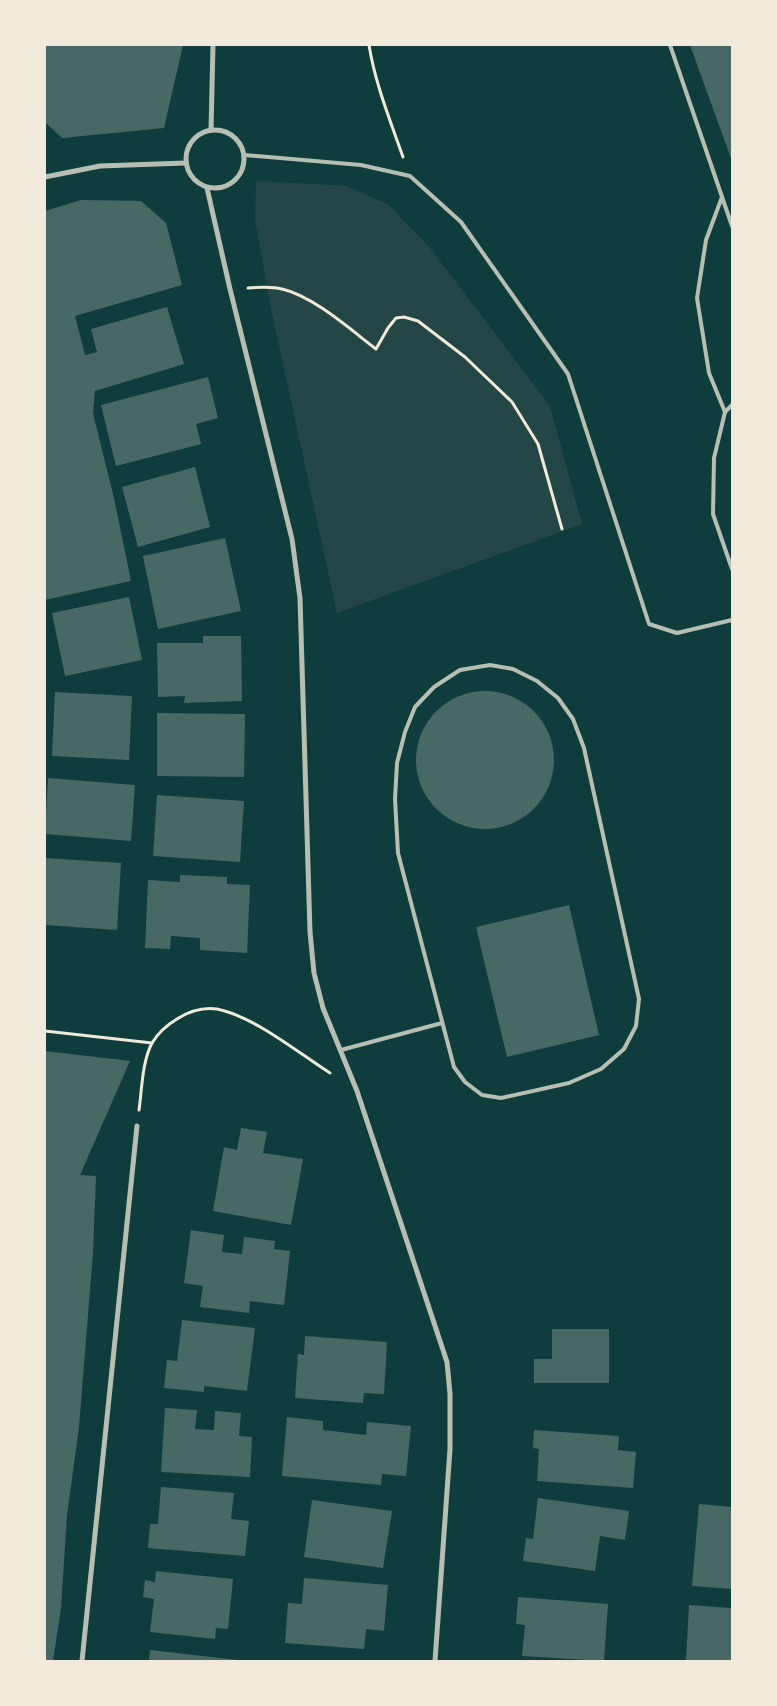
<svg xmlns="http://www.w3.org/2000/svg" width="777" height="1706" font-family="'Asap Condensed',sans-serif">
<style>
.green{fill:#244646}
.building{fill:#486865}
.lines{fill:none;stroke-linecap:round;stroke-linejoin:round}
.path{stroke:#f1e9da;stroke-width:3}
.service{stroke:#b8beb3;stroke-width:4}
.minor{stroke:#b8beb3;stroke-width:5}
</style>
<rect width="100%" height="100%" fill="#0f3d3e"/>
<path class="green" d="M256,181L347,186L389,205L430,248L550,406L582,524L337,613L270,304L255,219Z"/>
<g class="building">
<path d="M45,45H183L164,128L62,138L45,122Z"/>
<path d="M690,45H732V161Z"/>
<path d="M81,200L141,201L166,223L182,285L75,316L85,355L97,352L91,329L167,307L184,364L95,391L93,413L114,498L131,581L45,600V211Z"/>
<path d="M208,377L218,418L196,424L201,444L116,466L101,405Z"/>
<path d="M195,467L210,527L138,547L122,487Z"/>
<path d="M225,538L241,611L158,629L143,556Z"/>
<path d="M129,597L142,660L65,676L52,613Z"/>
<path d="M203,636H241L242,701L184,703L185,696L158,697L157,643H203Z"/>
<circle cx="485" cy="760" r="69"/>
<path d="M55,692L132,696L129,760L52,756Z"/>
<path d="M157,713L245,714L244,777L157,776Z"/>
<path d="M48,778L135,785L131,841L45,834Z"/>
<path d="M157,795L244,801L240,862L153,856Z"/>
<path d="M45,858L121,863L117,930L45,925Z"/>
<path d="M180,875L227,877V884L250,885L247,953L200,950V938L171,936L170,949L145,948L148,880L180,882Z"/>
<path d="M569,905L599,1035L507,1057L476,927Z"/>
<path d="M45,1051L130,1061L80,1175L96,1176L93,1253L79,1427L67,1515L61,1608L53,1661H45Z"/>
<path d="M241,1128L267,1132L263,1153L303,1159L291,1225L213,1211L224,1147L237,1150Z"/>
<path d="M191,1230L224,1235L222,1252L242,1254L244,1237L275,1241L274,1249L290,1251L284,1305L250,1301L249,1313L200,1307L203,1286L184,1283Z"/>
<path d="M182,1320L255,1328L247,1391L204,1386V1392L164,1388L167,1360L177,1361Z"/>
<path d="M552,1329H609V1383H534V1359H552Z"/>
<path d="M305,1336L387,1342L384,1394L364,1393L363,1403L295,1398L298,1354L304,1355Z"/>
<path d="M165,1408L197,1410L195,1429L214,1430L215,1411L241,1413L239,1436L252,1437L250,1477L161,1472Z"/>
<path d="M287,1417L323,1421V1430L366,1435L367,1422L411,1426L406,1476L382,1474L381,1485L282,1476Z"/>
<path d="M534,1430L619,1436L618,1450L636,1452L633,1488L537,1481L539,1449L533,1448Z"/>
<path d="M161,1487L234,1493L231,1519L249,1521L245,1556L148,1548L150,1524H158Z"/>
<path d="M538,1498L629,1511L625,1540L600,1536L595,1571L523,1561L526,1538L533,1539Z"/>
<path d="M312,1500L392,1511L383,1568L304,1557Z"/>
<path d="M699,1504L732,1507V1589L692,1586Z"/>
<path d="M156,1571L233,1579L228,1629L216,1628L215,1639L150,1632L154,1599L143,1597L145,1580L155,1582Z"/>
<path d="M304,1578L388,1585L384,1631L366,1629L364,1649L285,1643L288,1603L302,1604Z"/>
<path d="M518,1597L608,1604L604,1661L522,1656L525,1625L516,1624Z"/>
<path d="M689,1605L732,1608V1661H686Z"/>
<path d="M150,1650L238,1660V1661H149Z"/>
</g>
<g class="lines">
<g class="path">
<path d="M369,45C375,83 390,120 403,157"/>
<path d="M248,288C259,287 271,286 282,289C313,296 351,330 376,349L388,328L396,318L404,317L418,321L465,357L512,402L538,444L562,529"/>
<path d="M45,1031L152,1043"/>
<path d="M139,1110C142,1089 142,1062 152,1043C158,1033 167,1025 177,1019C188,1012 203,1007 217,1009C255,1017 297,1052 330,1073"/>
</g>
<g class="service">
<path d="M670,45L732,226"/>
<path d="M244,155L361,165L410,176L461,222L568,374L649,624L677,633L732,620"/>
<path d="M722,197L706,240L697,298L709,373L725,412"/>
<path d="M732,405L725,412L714,458L713,514L732,569"/>
<path d="M490,665L513,669L537,681L558,698L573,719L584,748L639,999L636,1026L624,1049L601,1069L569,1083L501,1098L482,1095L465,1082L454,1067L398,853L395,799L397,763L405,732L415,707L434,687L460,670Z"/>
<path d="M341,1050L442,1023"/>
</g>
<g class="minor">
<path d="M211,130L213,45"/>
<circle cx="215" cy="159" r="29"/>
<path d="M45,177L100,166L186,163"/>
<path d="M207,188L230,289L292,539L300,598L310,932L314,973L323,1008L357,1091L447,1362L450,1394V1449L435,1661"/>
<path d="M82,1661L137,1126"/>
</g>
</g>
<rect width="777" height="1706" fill="none" stroke="#f1e9da" stroke-width="92"/>
</svg>
